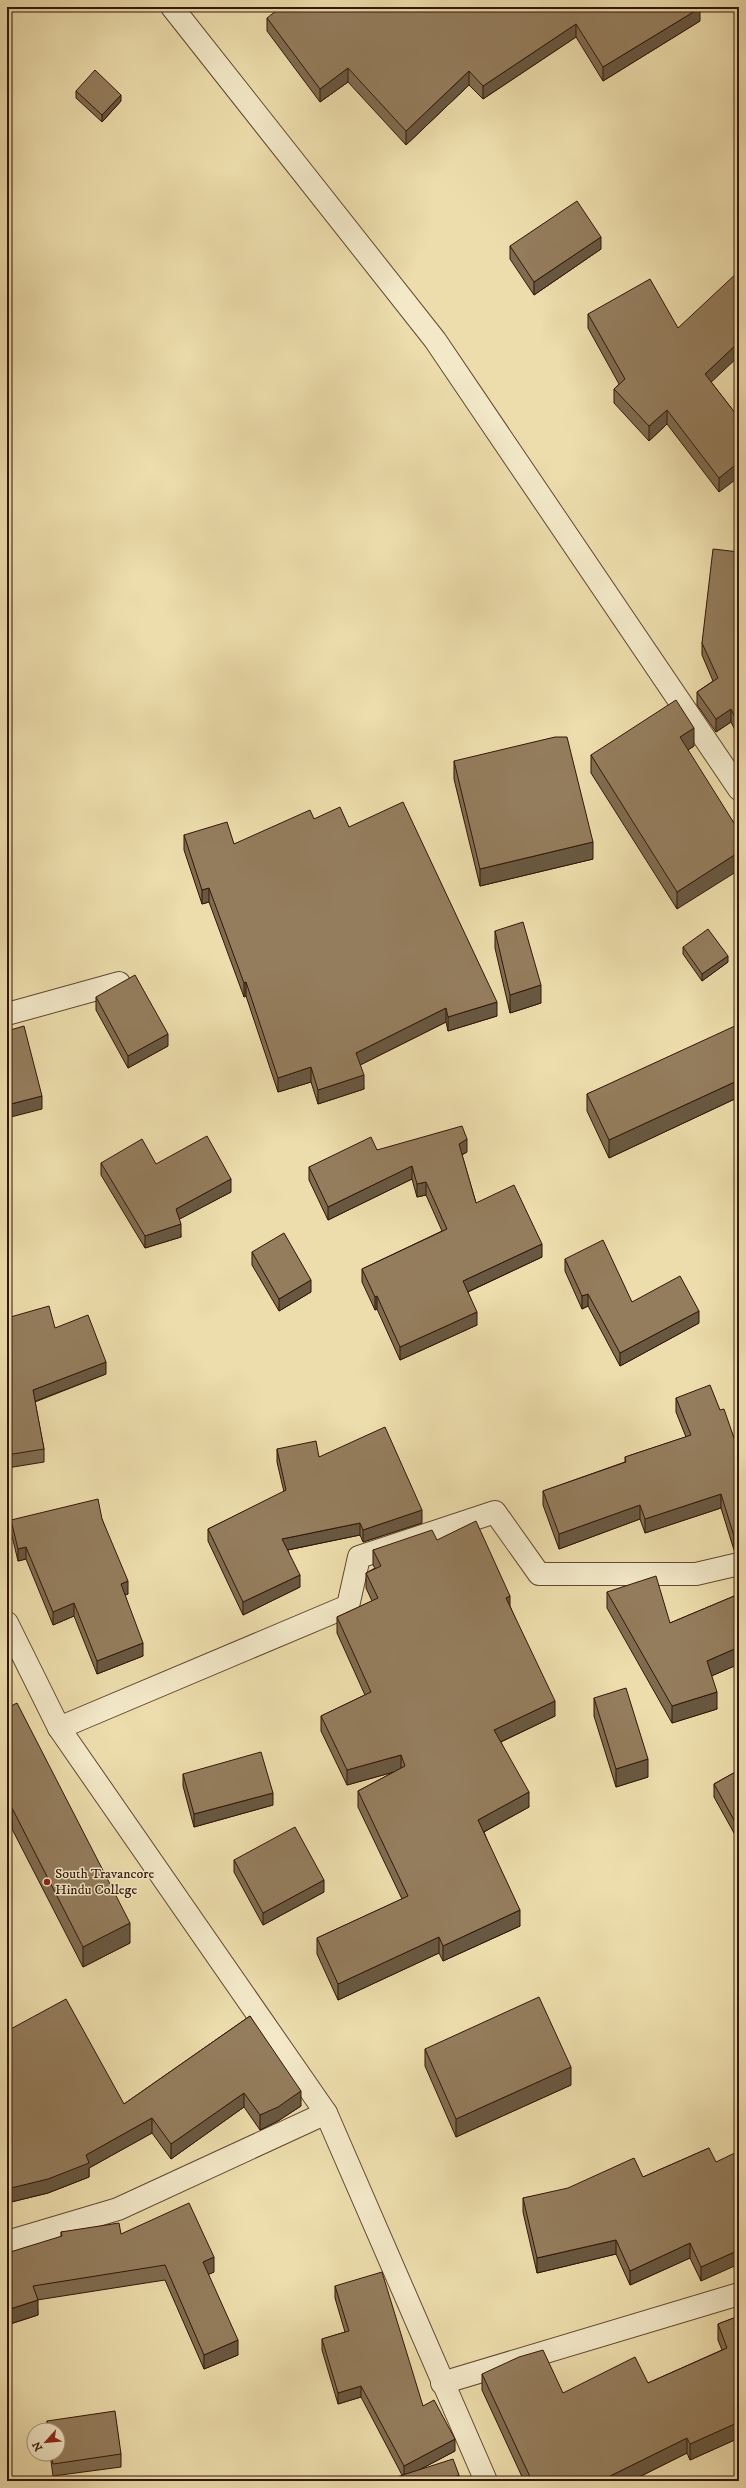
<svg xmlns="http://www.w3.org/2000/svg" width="746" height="2488" font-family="'IM FELL DW Pica',serif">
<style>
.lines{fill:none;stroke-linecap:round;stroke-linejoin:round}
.minor-casing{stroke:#624831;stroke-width:24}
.minor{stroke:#f3e9c9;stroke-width:22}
.wall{fill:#7f6c50;stroke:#331608}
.shaded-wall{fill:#685841;stroke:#331608}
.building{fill:#947d5d;stroke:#331608}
.poi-dot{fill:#8f2418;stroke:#f3e9c9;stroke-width:1.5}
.labels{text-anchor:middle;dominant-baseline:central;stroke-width:3;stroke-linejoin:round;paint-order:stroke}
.poi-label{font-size:14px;fill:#331608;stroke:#f3e9c9;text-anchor:start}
</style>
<rect width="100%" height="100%" fill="#edddac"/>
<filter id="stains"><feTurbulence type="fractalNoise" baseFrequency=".005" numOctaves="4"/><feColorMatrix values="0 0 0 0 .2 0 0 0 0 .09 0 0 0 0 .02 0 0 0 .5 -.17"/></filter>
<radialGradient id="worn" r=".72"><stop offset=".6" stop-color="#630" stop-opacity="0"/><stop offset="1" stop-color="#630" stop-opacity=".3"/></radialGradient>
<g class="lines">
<defs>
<g id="minor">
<path d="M172,7L435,340L739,789"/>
<path d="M7,1014L119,983"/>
<path d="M7,1623L59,1728L326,2113L486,2481"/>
<path d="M59,1728L348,1606L359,1557L495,1512L539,1574H696L739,1564"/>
<path d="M7,2242L118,2209L326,2113"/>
<path d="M442,2383L739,2294"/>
</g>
</defs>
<use href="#minor" class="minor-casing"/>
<use href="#minor" class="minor"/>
</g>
<g class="wall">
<path d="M267,18L700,21L603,81L576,37L483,99L469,85L406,145L348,82L320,102L267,31Z"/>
<path d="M76,91L121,101L102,122L76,98Z"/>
<path d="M510,246L601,249L534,295L510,259Z"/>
<path d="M588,314L678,328L711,382L739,418L719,492L667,424L649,441L614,403V389L619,384L588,328Z"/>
<path d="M739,552V733L737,734L731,722L716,732L697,705V692L713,681L702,655V643Z"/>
<path d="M694,746L688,750L677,909L591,773V755Z"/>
<path d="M454,761L593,859L480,886L454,779Z"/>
<path d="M314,819L349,827L497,1016L448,1031L446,1022L360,1065L364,1089L318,1104L311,1082L278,1092L246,996L244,997L209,902L202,904L184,850V835L234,844Z"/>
<path d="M495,931L541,1003L510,1013L495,948Z"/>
<path d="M683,947L728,962L702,981L683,954Z"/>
<path d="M96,997L168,1046L128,1068L96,1010Z"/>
<path d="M739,1030V1097L609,1158L587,1111V1094Z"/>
<path d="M377,1150L467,1152L462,1155L476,1203L542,1257L468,1292L477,1325L400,1360L377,1309L375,1310L362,1282V1269L442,1231L426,1195L417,1197L412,1179L328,1220L309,1180V1167Z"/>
<path d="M101,1163L156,1164L231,1192L179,1219L181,1237L145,1248L101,1175Z"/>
<path d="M252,1252L311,1292L279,1311L252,1265Z"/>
<path d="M565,1259L632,1302L699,1323L620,1366L588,1306L582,1309L565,1271Z"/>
<path d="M7,1318L55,1328L106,1374L35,1402L44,1449V1462L7,1468Z"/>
<path d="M676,1398L720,1410L734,1438L739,1437V1549L734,1550L721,1508L645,1533L640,1519L559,1549L543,1505V1491L625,1462V1457L686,1437L676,1412Z"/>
<path d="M277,1449L319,1457L422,1523L363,1542L360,1535L288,1550L300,1587L243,1615L208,1541V1529L284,1492L277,1462Z"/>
<path d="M102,1519L128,1594L125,1595L143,1656L97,1674L74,1616L53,1625L26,1559L18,1561L11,1532V1520Z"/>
<path d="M437,1540L510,1606L555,1716L501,1742L529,1807L484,1832L520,1926L443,1961L439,1953L338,2000L317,1954V1938L402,1899L358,1807V1791L394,1772L347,1785L321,1731V1716L365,1695L337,1633V1617L372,1601L366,1588V1573L375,1568L373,1565V1550Z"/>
<path d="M607,1592L670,1623L739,1594V1664L711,1676L717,1709L672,1723L607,1608Z"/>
<path d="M594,1698L648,1777L616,1787L594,1716Z"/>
<path d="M7,1708L130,1943L83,1967L12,1829Z"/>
<path d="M739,1770V1842L714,1797V1784Z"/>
<path d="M183,1774L273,1805L194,1827L183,1786Z"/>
<path d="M234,1860L324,1892L263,1925L234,1872Z"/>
<path d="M250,2016L301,2106L278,2121L260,2130L244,2107L171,2159L152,2133L89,2168V2177L48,2193L7,2203V2031L124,2104Z"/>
<path d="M425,2049L571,2085L456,2137L425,2066Z"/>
<path d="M709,2148L701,2281L690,2258L630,2285L616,2254L537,2273L523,2212V2198L643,2177Z"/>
<path d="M61,2232L121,2234L214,2272L208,2274L238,2355L204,2369L165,2280L37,2300L38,2315L7,2325L61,2236Z"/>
<path d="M335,2286L423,2406L455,2451L419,2470L459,2481L402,2475L361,2397L338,2404L322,2350V2339L345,2332L335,2298Z"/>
<path d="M739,2316V2438L690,2460L687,2453L631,2481H524L482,2390V2374L563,2393L648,2383L722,2350L718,2340V2324Z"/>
<path d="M47,2421L121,2454V2467L53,2476L50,2454H58V2430H47Z"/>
</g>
<g class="shaded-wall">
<path d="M700,8V21L603,81V67Z"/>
<path d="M576,24V37L483,99V86Z"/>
<path d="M348,68V82L320,102V89Z"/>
<path d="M469,71V85L406,145V131Z"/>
<path d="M121,95V101L102,122V115Z"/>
<path d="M601,237V249L534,295V282Z"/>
<path d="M739,342V356L705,388V374Z"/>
<path d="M667,410V424L649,441V426Z"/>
<path d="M739,462V477L719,492V478Z"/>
<path d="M731,709V722L716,732V719Z"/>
<path d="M739,721V733L737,734V722Z"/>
<path d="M694,728V746L680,755V737Z"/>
<path d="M593,842V859L480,886V869Z"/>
<path d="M739,852V870L677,909V892Z"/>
<path d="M209,888V902L202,904V890Z"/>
<path d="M728,956V962L702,981V974Z"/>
<path d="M246,982V996L244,997V983Z"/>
<path d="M541,985V1003L510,1013V995Z"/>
<path d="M497,1002V1016L448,1031V1017Z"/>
<path d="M446,1008V1022L356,1067V1053Z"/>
<path d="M168,1034V1046L128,1068V1056Z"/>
<path d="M311,1067V1082L278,1092V1078Z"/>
<path d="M364,1075V1089L318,1104V1090Z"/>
<path d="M739,1080V1097L609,1158V1140Z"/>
<path d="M42,1096V1109L7,1118V1105Z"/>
<path d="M467,1139V1152L459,1156V1144Z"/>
<path d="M412,1166V1179L328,1220V1207Z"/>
<path d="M231,1179V1192L176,1221V1209Z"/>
<path d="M426,1182V1195L417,1197V1184Z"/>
<path d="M181,1224V1237L145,1248V1236Z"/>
<path d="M542,1244V1257L463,1294V1281Z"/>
<path d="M311,1280V1292L279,1311V1299Z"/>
<path d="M588,1294V1306L582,1309V1296Z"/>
<path d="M377,1296V1309L375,1310V1297Z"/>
<path d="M699,1311V1323L620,1366V1353Z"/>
<path d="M477,1312V1325L400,1360V1347Z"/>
<path d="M106,1362V1374L33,1402V1390Z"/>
<path d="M721,1494V1508L645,1533V1519Z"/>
<path d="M640,1505V1519L559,1549V1534Z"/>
<path d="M422,1510V1523L363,1542V1530Z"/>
<path d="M360,1523V1535L282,1551V1539Z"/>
<path d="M739,1535V1549L734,1550V1536Z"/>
<path d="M26,1547V1559L18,1561V1549Z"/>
<path d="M300,1575V1587L243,1615V1602Z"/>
<path d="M128,1581V1594L121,1597V1584Z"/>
<path d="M510,1596V1611L506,1598Z"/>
<path d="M74,1603V1616L53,1625V1612Z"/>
<path d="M143,1643V1656L97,1674V1661Z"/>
<path d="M739,1647V1664L707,1678V1661Z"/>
<path d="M717,1692V1709L672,1723V1706Z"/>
<path d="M555,1701V1716L494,1745V1730Z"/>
<path d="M401,1755V1770L347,1785V1770Z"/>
<path d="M648,1759V1777L616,1787V1769Z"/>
<path d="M529,1792V1807L478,1835V1820Z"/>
<path d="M273,1793V1805L194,1827V1814Z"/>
<path d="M12,1808V1829L7,1831V1811Z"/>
<path d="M324,1880V1892L263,1925V1913Z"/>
<path d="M520,1910V1926L443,1961V1946Z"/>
<path d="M130,1923V1943L83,1967V1947Z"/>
<path d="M439,1937V1953L338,2000V1984Z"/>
<path d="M571,2067V2085L456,2137V2119Z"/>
<path d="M301,2091V2106L278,2121L260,2130V2115Z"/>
<path d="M244,2093V2107L171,2159V2144Z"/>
<path d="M152,2118V2133L89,2168V2177L48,2193L7,2203V2189L86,2155Z"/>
<path d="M616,2240V2254L537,2273V2258Z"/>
<path d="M690,2243V2258L630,2285V2271Z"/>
<path d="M739,2250V2264L701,2281V2267Z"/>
<path d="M214,2257V2272L203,2277V2262Z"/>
<path d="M38,2300V2315L7,2325V2310Z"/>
<path d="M238,2340V2355L204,2369V2355Z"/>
<path d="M361,2386V2397L338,2404V2393Z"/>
<path d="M739,2422V2438L690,2460V2444Z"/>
<path d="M687,2438V2453L631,2481H600Z"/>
<path d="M455,2439V2451L404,2478V2466Z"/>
<path d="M459,2475V2481H447Z"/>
</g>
<g class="building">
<path d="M281,7H699L700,8L603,67L576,24L483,86L469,71L406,131L348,68L320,89L267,18Z"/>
<path d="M95,70L121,95L102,115L76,91Z"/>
<path d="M577,201L601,237L534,282L510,246Z"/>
<path d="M739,271V342L705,374L739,418V462L719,478L667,410L649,426L614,389L625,379L588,314L650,279L678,328Z"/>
<path d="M713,549L739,552V721L737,722L731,709L716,719L697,692L718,678L702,643Z"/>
<path d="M676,700L694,728L680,737L739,831V852L677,892L591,755Z"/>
<path d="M555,737H567L593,842L480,869L454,761Z"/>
<path d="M403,802L497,1002L448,1017L446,1008L356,1053L364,1075L318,1090L311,1067L278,1078L246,982L244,983L209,888L202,890L184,835L227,822L234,844L310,810L314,819L340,807L349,827Z"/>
<path d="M523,922L541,985L510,995L495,931Z"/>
<path d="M708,929L728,956L702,974L683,947Z"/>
<path d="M135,975L168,1034L128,1056L96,997Z"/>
<path d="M737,1025L739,1030V1080L609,1140L587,1094Z"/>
<path d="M24,1026L42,1096L7,1105V1031Z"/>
<path d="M462,1126L467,1139L459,1144L476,1203L514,1185L542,1244L463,1281L477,1312L400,1347L377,1296L375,1297L362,1269L447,1229L426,1182L417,1184L412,1166L328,1207L309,1167L371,1137L377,1150Z"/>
<path d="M207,1136L231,1179L176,1209L181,1224L145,1236L101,1163L142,1139L156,1164Z"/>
<path d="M284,1233L311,1280L279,1299L252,1252Z"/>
<path d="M603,1240L632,1302L680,1276L699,1311L620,1353L588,1294L582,1296L565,1259Z"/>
<path d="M49,1306L55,1328L88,1315L106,1362L33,1390L44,1449L7,1455V1318Z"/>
<path d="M710,1385L720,1410L724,1409L734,1438L739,1437V1535L734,1536L721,1494L645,1519L640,1505L559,1534L543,1491L626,1462L625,1457L691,1435L676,1398Z"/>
<path d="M385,1427L422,1510L363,1530L360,1523L282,1539L300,1575L243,1602L208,1529L286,1490L277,1449L316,1441L319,1457Z"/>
<path d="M98,1499L102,1519L128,1581L121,1584L143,1643L97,1661L74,1603L53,1612L26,1547L18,1549L11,1520Z"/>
<path d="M476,1521L510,1596L506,1598L555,1701L494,1730L529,1792L478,1820L520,1910L443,1946L439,1937L338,1984L317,1938L408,1896L358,1791L405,1766L401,1755L347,1770L321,1716L371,1692L337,1617L378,1598L366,1573L381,1566L373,1550L432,1530L437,1540Z"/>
<path d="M656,1576L670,1623L739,1594V1647L707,1661L717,1692L672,1706L607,1592Z"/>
<path d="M626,1688L648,1759L616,1769L594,1698Z"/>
<path d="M17,1703L130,1923L83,1947L12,1808L7,1811V1708Z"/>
<path d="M261,1752L273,1793L194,1814L183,1774Z"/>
<path d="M739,1770V1829L714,1784Z"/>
<path d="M295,1827L324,1880L263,1913L234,1860Z"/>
<path d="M539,1997L571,2067L456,2119L425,2049Z"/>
<path d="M66,1999L124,2104L250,2016L301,2091L278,2107L260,2115L244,2093L171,2144L152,2118L86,2155L89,2163L48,2179L7,2189V2031Z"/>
<path d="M709,2148L716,2162L739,2151V2250L701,2267L690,2243L630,2271L616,2240L537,2258L523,2198L568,2188L634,2158L643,2177Z"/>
<path d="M189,2203L214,2257L203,2262L238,2340L204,2355L165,2265L33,2286L38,2300L7,2310V2253L62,2236L61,2232L119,2223L121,2234Z"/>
<path d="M382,2272L423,2406L434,2400L455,2439L404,2466L361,2386L338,2393L322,2339L349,2331L335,2286Z"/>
<path d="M739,2316V2422L690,2444L687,2438L600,2481H532L482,2374L519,2357L543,2350L563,2393L635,2357L648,2383L727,2348L718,2324Z"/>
<path d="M115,2411L121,2454L53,2464L51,2454H58V2430H48L47,2421Z"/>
<path d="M453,2459L459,2475L447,2481H384Z"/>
</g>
<circle class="poi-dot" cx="47" cy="1882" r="4"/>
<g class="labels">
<g class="poi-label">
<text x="55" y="1874">South Travancore<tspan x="55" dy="16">Hindu College</tspan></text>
</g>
</g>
<rect width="746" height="2488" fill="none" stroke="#edddac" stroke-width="24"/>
<rect x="8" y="8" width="730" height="2472" fill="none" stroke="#331608" stroke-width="2"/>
<rect x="12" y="12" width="722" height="2464" fill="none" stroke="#331608"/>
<g transform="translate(46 2442) rotate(243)"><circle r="19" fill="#f3e9c9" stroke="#a6957c"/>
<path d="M0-3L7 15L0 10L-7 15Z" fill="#8f2418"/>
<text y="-6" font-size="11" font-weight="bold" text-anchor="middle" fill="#331608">N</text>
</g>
<rect width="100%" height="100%" filter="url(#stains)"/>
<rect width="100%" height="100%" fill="url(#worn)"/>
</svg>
